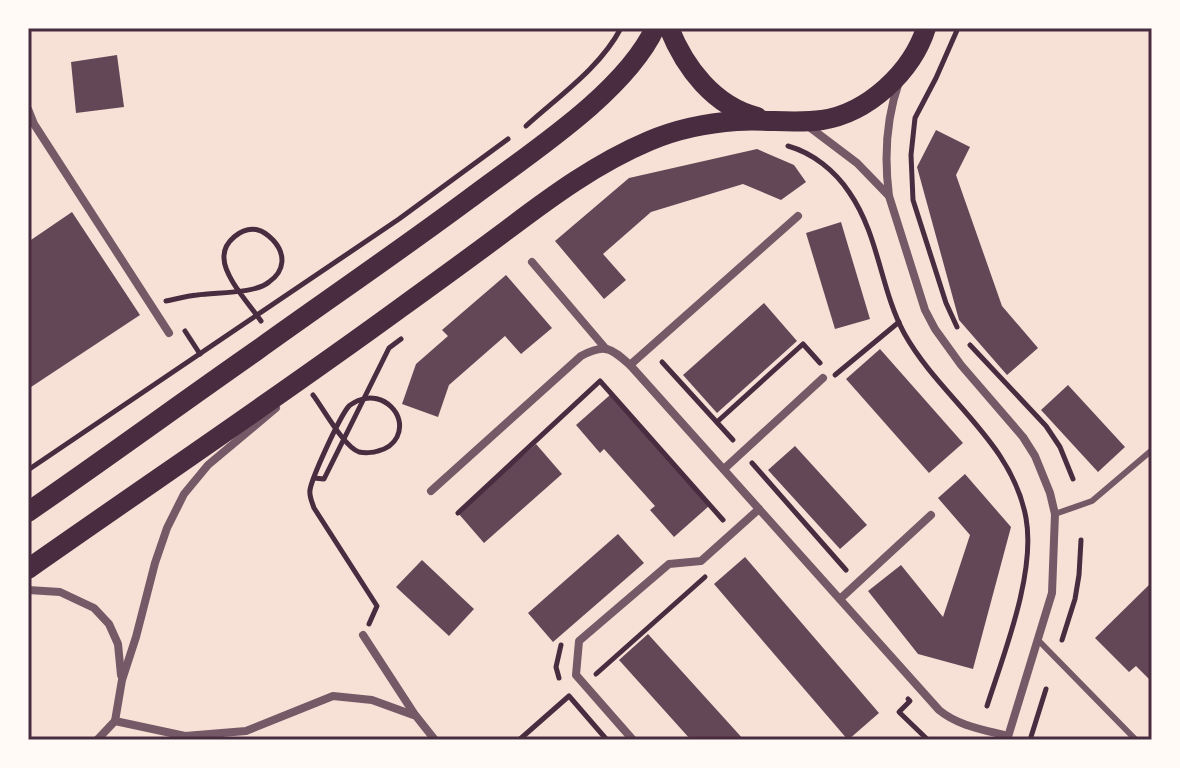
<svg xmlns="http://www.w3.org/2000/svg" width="1180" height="768" font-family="Literata,serif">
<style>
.building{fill:#644757}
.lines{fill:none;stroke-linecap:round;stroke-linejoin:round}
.path{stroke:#4a2c40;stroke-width:5}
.service{stroke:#755966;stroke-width:6}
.minor{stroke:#755966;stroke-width:8}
.primary{stroke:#4a2c40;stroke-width:20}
.neatline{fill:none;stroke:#4a2c40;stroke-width:3}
</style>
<rect width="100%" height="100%" fill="#f7e1d7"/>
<g class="building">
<path d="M117,55L124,107L76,113L71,62Z"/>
<path d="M936,130L970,147L956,175L1002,306L1038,348L1007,375L959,320L917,167Z"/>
<path d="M757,149L794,165L806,182L781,200L743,184L651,212L603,254L626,280L604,299L555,241L629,178Z"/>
<path d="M72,212L140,315L28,389V242Z"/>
<path d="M841,222L870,319L835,329L806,233Z"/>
<path d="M506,275L552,328L521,354L505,336L449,385L438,417L402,404L416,364L448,336L442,330Z"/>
<path d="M764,303L797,341L717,413L683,375Z"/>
<path d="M880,349L963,443L929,473L846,379Z"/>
<path d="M1068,385L1125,447L1098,472L1041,410Z"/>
<path d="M610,395L709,506L674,537L650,510L655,506L604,449L600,453L576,425Z"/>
<path d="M536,444L562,474L484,543L458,513Z"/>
<path d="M795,446L867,525L840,549L768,470Z"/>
<path d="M965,474L1011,527L973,669L918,654L868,591L901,565L943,617L970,535L938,498Z"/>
<path d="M618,534L644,563L553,642L528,613Z"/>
<path d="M745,557L879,713L848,740L714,584Z"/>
<path d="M422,560L474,609L449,636L396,587Z"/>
<path d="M1152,582V676L1149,679L1136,666L1129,672L1095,638Z"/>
<path d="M648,634L744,740H691L619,660Z"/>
</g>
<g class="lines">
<g class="path">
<path d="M526,126C559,96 600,68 621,28"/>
<path d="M788,146C813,153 835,171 849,192C879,235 880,288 904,333C940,398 1012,441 1026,518C1036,573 1004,653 987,706"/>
<path d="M166,301C176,299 187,296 197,295C216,292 255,294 269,282C285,271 286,254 273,240C270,237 263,231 258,230C242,226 223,242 224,258C224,277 250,305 261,321"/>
<path d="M957,327L946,303L913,200L911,155L915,118L936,78L958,28"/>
<path d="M185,331L200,354"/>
<path d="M970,345L1046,426L1060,447L1073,479"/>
<path d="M662,362L733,440"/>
<path d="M835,375L899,322"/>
<path d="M313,395C323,408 344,447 359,452C364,453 373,453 378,451C386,449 393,445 397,437C408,414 382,391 360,400C358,400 350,405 349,406C340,416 312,477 310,490C309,496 312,502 314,508L377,606L369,624"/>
<path d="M717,422L803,344L820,363"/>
<path d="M752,463L846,570"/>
<path d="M28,470L399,219L508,139"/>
<path d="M314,478L324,479L389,348L401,339"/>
<path d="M458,513L600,381L723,520"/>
<path d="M1062,640L1075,599L1079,575L1081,540"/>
<path d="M596,674L705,577"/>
<path d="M559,678L556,667L561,645"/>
<path d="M908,699L910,701L899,712L928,740"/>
<path d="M519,740L569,696L607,740"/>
<path d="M1030,740L1046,689"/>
</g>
<g class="service">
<path d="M1055,514L1092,501L1152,450"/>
<path d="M1038,640L1136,740"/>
</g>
<g class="minor">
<path d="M899,82C886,119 884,157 889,196L925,310L935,329L961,365L1023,437L1035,456L1050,493L1055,514L1052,593L1007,740"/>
<path d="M28,109L34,124L169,333"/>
<path d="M808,126L857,163L888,195"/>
<path d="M532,262L606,349"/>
<path d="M630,365L798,216"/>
<path d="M724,469L823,378"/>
<path d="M431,491L581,356C605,343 611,348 630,365L939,710C958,726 985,730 1008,736"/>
<path d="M28,590L60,592L94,608L109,624L118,644L121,675"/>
<path d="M840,599L931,515"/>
<path d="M363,635L415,715"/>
<path d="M115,721L185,736L246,731L333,696L372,700L416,716L435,740"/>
<path d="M97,740L115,721L122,680L136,637L155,563L167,528L184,494L208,465L276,408"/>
<path d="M633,740L576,675L579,641L669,564L701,561L759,509"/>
</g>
<g class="primary">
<path d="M669,28C685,68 714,106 757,117"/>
<path d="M28,512C105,459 180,404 256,351C327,300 399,251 469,199C527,155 624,94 655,28"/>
<path d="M28,569C152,482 277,398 399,309C435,283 471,257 507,230C552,196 597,163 649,141C677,129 707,123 737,121C765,119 794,124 822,120C868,113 912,72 926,28"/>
</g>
</g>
<rect width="1180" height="768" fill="none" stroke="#fffaf5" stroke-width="60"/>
<rect x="30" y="30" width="1120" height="708" class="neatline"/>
</svg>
